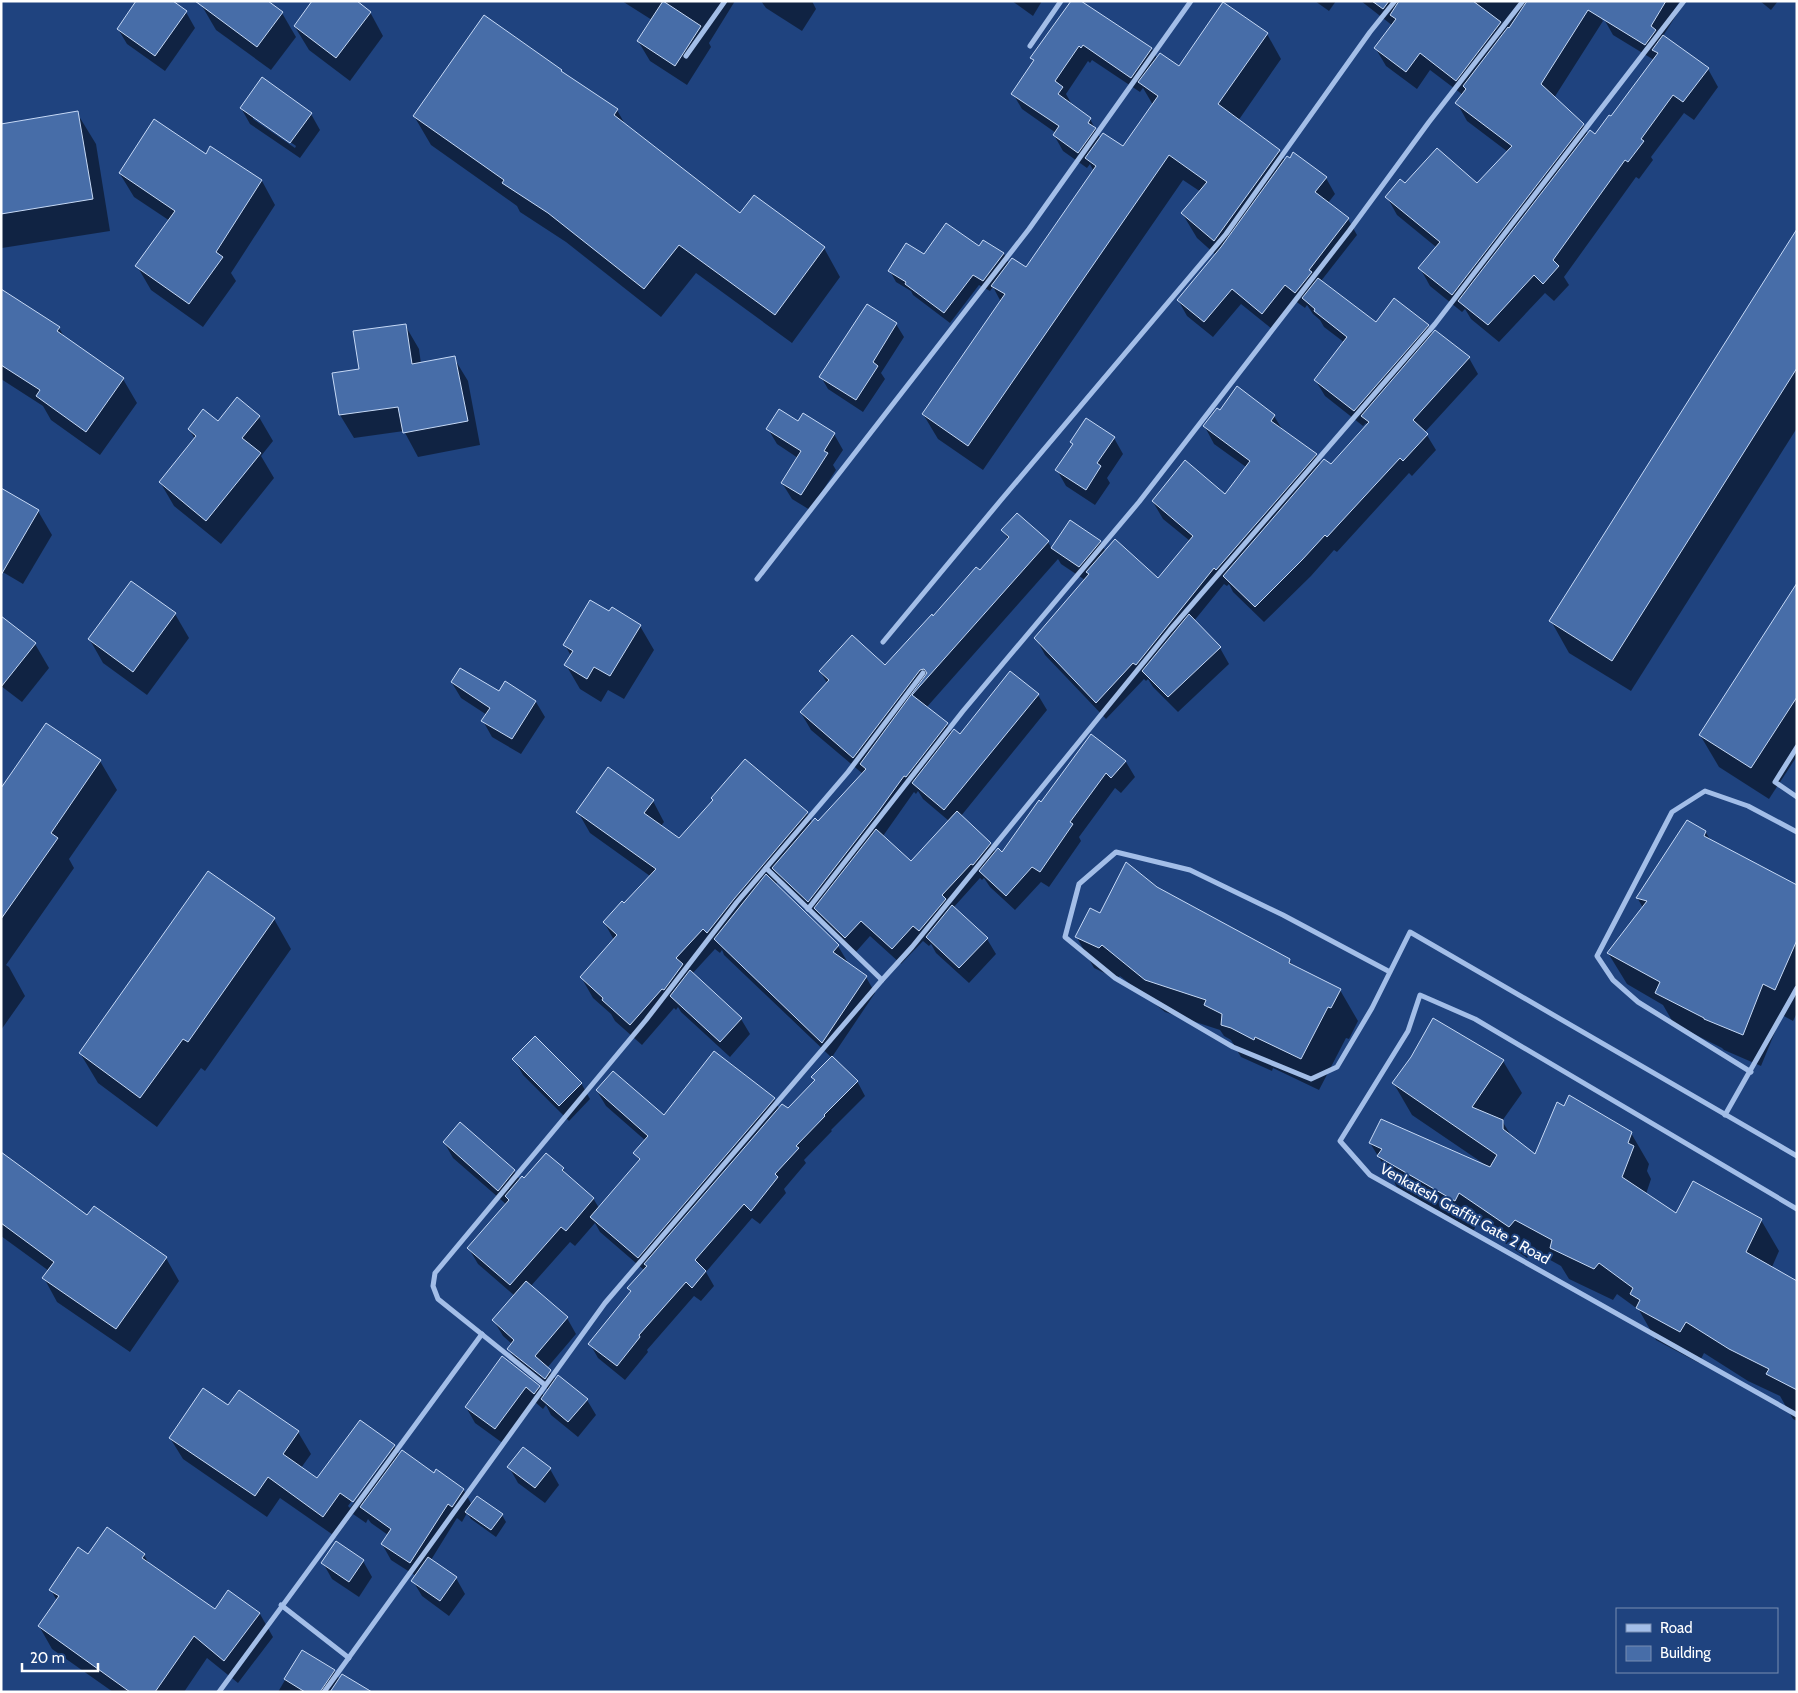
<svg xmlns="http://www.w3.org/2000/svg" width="1798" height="1693" font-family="Cabin,sans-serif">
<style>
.shadow{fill:#0007;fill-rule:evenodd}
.building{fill:#476da8;stroke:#c6d9f6}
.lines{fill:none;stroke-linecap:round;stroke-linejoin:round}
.street{stroke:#a3bee8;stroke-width:5}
.labels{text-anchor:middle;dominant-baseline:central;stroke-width:4;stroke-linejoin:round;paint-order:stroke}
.street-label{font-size:15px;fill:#fff;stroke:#1f437f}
</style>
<rect width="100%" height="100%" fill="#1f437f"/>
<g class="shadow">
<path d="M171,1L186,12L195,28L165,71L127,44L118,29Z"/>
<path d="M622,1H735L709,43L711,47L687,85L650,61L638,41L652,20Z"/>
<path d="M761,1H812L816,9L802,31L766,8Z"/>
<path d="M1012,1H1042L1033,16Z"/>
<path d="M1072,1L1152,49L1157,58L1179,67L1267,34L1281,59L1238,121L1279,151L1285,161L1326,178L1335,194L1328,203L1348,219L1357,235L1321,281L1376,324L1428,326L1433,335L1469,358L1478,374L1425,432L1436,450L1412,476L1409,473L1337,552L1334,550L1311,576L1264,622L1233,592L1229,584L1227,586L1224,584L1194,621L1220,648L1229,664L1178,712L1153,687L1148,679L1146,681L1144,679L1106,719L1045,655L1036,638L1085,580L1061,564L1058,559L926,708L947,724L952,734L960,735L1038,695L1047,710L961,816L990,843L996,853L1002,854L1091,736L1126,762L1135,777L1121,793L1115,788L1079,837L1081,841L1049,887L1041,882L1015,910L990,887L984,878L982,880L980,878L953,908L987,939L996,954L969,983L936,953L931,944L929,946L923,941L901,964L870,936L855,953L825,924L820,916L818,919L780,879L775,885L838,946L847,961L846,963L866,977L875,993L832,1057L857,1081L865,1096L831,1130L832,1131L804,1160L806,1163L784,1189L786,1193L760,1224L752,1218L706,1272L714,1286L701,1301L694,1296L647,1350L648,1352L625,1380L598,1358L590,1344L631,1293L628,1288L644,1270L600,1232L595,1223L575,1246L570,1242L530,1287L567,1318L576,1334L547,1368L556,1380L587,1400L596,1415L578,1437L551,1415L546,1405L543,1409L535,1402L504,1444L475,1423L466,1407L502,1358L539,1387L544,1397L549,1390L518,1365L509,1349L512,1344L503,1336L494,1321L515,1296L478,1264L469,1249L507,1205L453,1158L444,1142L514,1171L520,1180H524L546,1155L563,1169L567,1176L593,1198L599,1208L640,1161L635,1153L646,1141L606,1106L597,1091L664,1117L774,1099L779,1108L788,1110L816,1081L813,1077L832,1058L724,955L722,950L720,953L715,949L692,974L741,1019L750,1034L730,1057L681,1012L678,1007L676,1010L674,1008L642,1045L615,1021L611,1014L593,998L581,977L614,940L604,922L624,905L650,876L590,833L578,812L653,801L664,822L661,826L679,840L807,813L812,822L819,823L863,774L811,730L801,713L827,683L820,671L885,667L980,572L1008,539L1003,530L1017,515L1048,542L1052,549L1100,542L1106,552L1158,580L1190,541L1163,519L1153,502L1225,496L1246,467L1214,444L1205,427L1220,411L1274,416L1284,432L1316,455L1321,464L1331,465L1368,425L1366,423L1363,426L1325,396L1316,381L1345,343L1324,327L1320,320L1313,314L1307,305L1305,308L1294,300L1272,329L1241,304L1213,337L1187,316L1178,300L1216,255L1197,238L1182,213L1201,192L1183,180L983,470L938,439L923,414L1001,302L993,287L990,291L979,285L950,323L913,295L911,291L896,282L890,271L924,256L979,248L983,241L1004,254L1009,264L1026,269L1094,172L1090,164L1087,168L1063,151L1054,135L1056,133L1022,109L1013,94L1034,62L1032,58ZM1092,60L1140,92L1143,88L1153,105L1123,148L1100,138L1090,119L1070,105L1071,103L1066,94L1088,61L1090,63ZM918,791L923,799L949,821L911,863L883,836L914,792L916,794Z"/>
<path d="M1315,1H1336L1329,11Z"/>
<path d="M1361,1H1590L1603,21L1554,98L1583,125L1588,134L1595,136L1611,118L1654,60L1613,35L1604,19L1616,1H1680L1674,10L1677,14L1663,36L1708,69L1718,87L1694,120L1684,113L1651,157L1653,160L1639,179L1636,177L1564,277L1569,285L1554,301L1545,293L1499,342L1471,319L1465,309L1462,312L1430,286L1420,268L1436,247L1397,215L1387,197L1406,185H1477L1508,152L1467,121L1457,103L1463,95L1430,70L1417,89L1386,66L1376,49L1393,26Z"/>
<path d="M1760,1H1778L1771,10Z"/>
<path d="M202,6L282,13L296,37L271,70L216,30Z"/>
<path d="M370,12L383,36L350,81L309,50L295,27Z"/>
<path d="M561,71L563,73L617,110L626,126L741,215L824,248L840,277L792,343L696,273L661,317L566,242L520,212L517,206L431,145L414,116Z"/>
<path d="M241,108L311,114L320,130L300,158L250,124ZM253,116L296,146L295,148L253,119Z"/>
<path d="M77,113L96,144L110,231L2,248L1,125Z"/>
<path d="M211,148L262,181L275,205L231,273L236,281L203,327L151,290L137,266L170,221L134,197L120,174L206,155Z"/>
<path d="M1797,231V428L1631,691L1569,653L1551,621Z"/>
<path d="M1,295L59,328L65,338L123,379L137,403L100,455L51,420L43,406L1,379Z"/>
<path d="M867,306L896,324L904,337L881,373L885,379L863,412L828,389L821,377Z"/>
<path d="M405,325L419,349L421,364L454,358L468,381L480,445L418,457L404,431L354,438L340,415L360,370Z"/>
<path d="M237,399L259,417L273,441L261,456L274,478L221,544L174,506L160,482L195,439L189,429L218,422Z"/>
<path d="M798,422L834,434L843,450L833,465L836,470L810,510L792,499L782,483L798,458L777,444L768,429Z"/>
<path d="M1114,438L1123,454L1107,478L1110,483L1095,505L1066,486L1057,470Z"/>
<path d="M38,511L52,535L23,584L1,571Z"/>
<path d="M131,582L175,614L189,638L147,695L103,663L90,640Z"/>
<path d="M1797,585V756L1769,799L1719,767L1700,735Z"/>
<path d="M610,613L640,626L654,650L624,699L608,690L601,702L580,689L566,665L571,656L565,645Z"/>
<path d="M1,618L35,644L49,668L22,702L1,686Z"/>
<path d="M452,683L536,702L545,717L521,754L492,737L483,721L487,715L461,698Z"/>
<path d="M47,725L100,761L117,790L69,859L74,868L6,965L9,967L25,996L1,1030V791Z"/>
<path d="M1687,821L1705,831L1711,841L1797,887V1013L1793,1021L1782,1015L1761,1066L1724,1050L1722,1048L1674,1024L1663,1005L1627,984L1608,953L1643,908L1638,899Z"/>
<path d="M1157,888L1289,960L1293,966L1340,990L1358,1021L1349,1039L1346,1038L1319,1090L1273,1068L1272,1071L1241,1057L1231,1040L1224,1036L1220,1030L1165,1012L1120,976L1117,979L1094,968L1076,936L1101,914Z"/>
<path d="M274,919L291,949L205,1071L201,1068L157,1127L98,1083L80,1053Z"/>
<path d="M1434,1020L1503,1061L1522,1093L1502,1121L1512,1137L1536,1156L1631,1133L1649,1164L1647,1171L1651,1179L1646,1194L1676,1214L1761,1220L1779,1251L1772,1267L1797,1283V1421L1793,1419L1780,1396L1748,1381L1704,1353L1699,1363L1656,1340L1639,1310L1617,1294L1613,1300L1569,1279L1561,1266L1534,1251L1527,1258L1477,1224L1473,1232L1397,1187L1370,1143L1487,1166L1412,1115L1394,1084L1412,1058Z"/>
<path d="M514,1059L581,1083L590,1099L569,1121L523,1075Z"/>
<path d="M1,1154L87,1217L166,1258L179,1281L130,1352L57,1302L44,1278L49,1271L1,1236Z"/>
<path d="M239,1392L298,1432L311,1454L301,1468L318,1479L394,1446L400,1456L463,1489L472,1505L502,1515L506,1522L496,1537L471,1519L467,1513L462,1522L457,1518L431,1560L456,1578L465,1594L449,1616L422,1596L413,1581L416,1576L391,1560L382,1544L388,1535L371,1523L368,1519L366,1523L353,1514L336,1537L280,1498L267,1517L183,1459L170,1438L228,1407ZM388,1452H391L350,1508L348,1506Z"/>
<path d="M509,1467L550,1469L559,1485L545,1503L518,1483Z"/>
<path d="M144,1555L150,1565L216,1611L229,1592L260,1614L273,1637L238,1683L207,1658L184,1692H113L52,1649L39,1626L57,1601L51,1590L88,1556Z"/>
<path d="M363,1561L372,1577L359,1597L332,1579L323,1563Z"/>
<path d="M302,1651L334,1670L340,1680L370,1692H278Z"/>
</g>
<g class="building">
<path d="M136,1H173L187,11L155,56L117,29Z"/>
<path d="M195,1H268L283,12L257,47Z"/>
<path d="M312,1H357L371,12L336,58L294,26Z"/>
<path d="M663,1L701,26L675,66L637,41Z"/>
<path d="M1071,1H1081L1152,48L1131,78L1083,45L1081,48L1079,46L1055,81L1063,87L1058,94L1091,118L1088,123L1096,128L1078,153L1053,135L1059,126L1011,94L1034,60L1030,58Z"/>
<path d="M1372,1H1389L1383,9Z"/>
<path d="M1399,1H1473L1501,22L1456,81L1420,53L1406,72L1374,48L1396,19L1390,15Z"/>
<path d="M1527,1H1666L1651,26L1656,30L1645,45L1588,10L1541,84L1584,124L1452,295L1418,268L1440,242L1385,197L1400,179L1405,183L1437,148L1477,183L1512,146L1455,103L1466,89L1463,86L1508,27L1509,28Z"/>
<path d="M1223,2L1268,33L1218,104L1280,150L1214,241L1181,213L1207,182L1169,155L968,446L922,414L1005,294L991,286L1012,258L1026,267L1096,166L1085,158L1103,133L1123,146L1158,96L1138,82L1160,53L1179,66Z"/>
<path d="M484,15L562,70L561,71L618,109L614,115L740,213L754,195L825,247L775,315L679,245L644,289L548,213L502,183L504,180L413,116Z"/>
<path d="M1663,35L1709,68L1683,102L1673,95L1641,139L1644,141L1628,162L1625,160L1553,260L1559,266L1543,284L1534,275L1488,325L1458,301L1590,130L1595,134L1609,115L1611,116L1658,53L1652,50Z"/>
<path d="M262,77L312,113L290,143L240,108Z"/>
<path d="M78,111L93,199L1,214V124Z"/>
<path d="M154,119L206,154L210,146L262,180L216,252L223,257L189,304L135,266L175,211L119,173Z"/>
<path d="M1293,152L1327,177L1315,192L1349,218L1309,270L1312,272L1295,293L1285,285L1262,314L1232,289L1204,322L1177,300L1221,247L1287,156L1290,158Z"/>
<path d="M946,223L979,246L983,240L1004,253L983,281L973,275L944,313L905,284L906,282L888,271L906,243L924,254Z"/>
<path d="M1797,229V368L1612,661L1549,621Z"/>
<path d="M1318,278L1376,322L1394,298L1429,325L1354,411L1314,380L1347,337L1314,311L1315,309L1302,298Z"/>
<path d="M1,289L60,327L57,331L124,378L86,432L36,396L40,390L1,365Z"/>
<path d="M867,304L897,323L873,362L878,366L856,400L819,377Z"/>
<path d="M406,324L412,364L455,356L468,421L403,433L398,407L339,415L332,373L359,369L353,331Z"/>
<path d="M1435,330L1470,357L1413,420L1428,434L1403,461L1400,458L1327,537L1325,535L1302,560L1255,607L1223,576L1324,459L1331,464L1369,422L1361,416Z"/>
<path d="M1237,386L1275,415L1271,421L1317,454L1216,570L1214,568L1136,665L1133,663L1096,703L1034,638L1089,574L1086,572L1115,539L1158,578L1193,536L1152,501L1185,460L1225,494L1250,461L1203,426L1217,408L1220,410Z"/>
<path d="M237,397L260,416L242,438L261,453L206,521L159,482L196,436L188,429L203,409L218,421Z"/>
<path d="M779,409L798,421L803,413L835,433L824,451L828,453L801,495L781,483L801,451L766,429Z"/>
<path d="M1086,418L1115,437L1097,463L1101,466L1086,490L1055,470L1073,444L1070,442Z"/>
<path d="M1,488L39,510L1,575Z"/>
<path d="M1017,513L1049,541L912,695L948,723L906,777L904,776L878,812L808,902L772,868L815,818L818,821L866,769L860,764L927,673L924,669L920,670L853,758L800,712L829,680L819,671L852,635L885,665L932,614L933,616L976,567L980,570L1009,537L1001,530Z"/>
<path d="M1070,520L1101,541L1079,567L1051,548Z"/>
<path d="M131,581L176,613L133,672L88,639Z"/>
<path d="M1797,583V697L1751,768L1699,735Z"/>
<path d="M590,600L609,611L612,607L641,625L610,676L594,667L587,679L564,665L573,651L563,645Z"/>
<path d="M1189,614L1221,647L1168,697L1142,671Z"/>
<path d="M1,616L36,643L1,687Z"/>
<path d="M460,668L499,691L505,681L536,701L512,739L481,721L490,708L451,682Z"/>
<path d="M1010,671L1039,694L944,810L912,783L954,729L960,734Z"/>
<path d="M46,723L101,760L51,833L58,838L1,919V788Z"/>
<path d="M1091,734L1126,761L1111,778L1106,773L1070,822L1073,824L1040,872L1032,867L1006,896L979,871L998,848L1002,852L1039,800L1041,802Z"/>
<path d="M745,759L808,812L734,899L707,933L703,929L676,958L683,964L664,990L662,989L630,1025L602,1000L603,998L580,977L617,935L603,922L622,901L624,903L656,869L576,812L608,767L654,800L644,813L679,838L713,800L711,798Z"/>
<path d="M957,811L991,843L973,865L971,864L942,895L946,899L919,931L913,926L892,949L861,921L845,938L814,908L876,829L911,861Z"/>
<path d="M1687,820L1706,831L1704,836L1797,885V940L1775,990L1763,984L1743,1035L1704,1019V1018L1655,993L1660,982L1607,953L1647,901L1636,898Z"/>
<path d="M1126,862L1157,887L1290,959L1289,963L1341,989L1331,1008L1328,1007L1301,1059L1255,1037L1254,1040L1231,1028L1221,1025L1222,1014L1204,1005L1206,1000L1145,980L1102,945L1099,948L1075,937L1090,908L1100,913Z"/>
<path d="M208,871L275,918L188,1042L183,1039L140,1098L79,1053Z"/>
<path d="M766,874L839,945L833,952L867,976L822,1043L714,939Z"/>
<path d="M952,905L988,938L959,968L926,937Z"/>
<path d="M690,970L742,1018L720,1042L670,996Z"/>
<path d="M1433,1018L1504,1060L1472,1107L1503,1120V1129L1535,1154L1557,1102L1564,1106L1569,1095L1632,1132L1628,1143L1634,1146L1622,1177L1676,1213L1693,1181L1762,1219L1746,1252L1797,1281V1390L1766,1374L1769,1369L1729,1349L1686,1322L1680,1332L1636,1308L1640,1300L1630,1294L1633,1288L1599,1263L1594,1269L1550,1248L1552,1240L1515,1220L1509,1227L1459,1193L1455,1201L1377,1156L1382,1149L1369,1143L1381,1119L1490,1167L1497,1155L1392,1083L1411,1057Z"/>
<path d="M535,1036L582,1083L559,1106L512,1059Z"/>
<path d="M714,1051L775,1098L638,1258L590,1217L640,1159L633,1153L648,1136L596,1090L613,1071L664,1115Z"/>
<path d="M832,1056L858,1081L824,1115L825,1116L796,1146L799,1148L775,1174L778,1177L751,1211L744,1204L695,1260L706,1271L692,1288L686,1282L639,1335L640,1337L617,1366L588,1344L631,1291L627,1288L647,1266L644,1264L782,1104L788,1108L815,1080L811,1077Z"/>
<path d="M460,1122L515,1170L498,1191L443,1142Z"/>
<path d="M1,1152L87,1215L94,1206L167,1257L116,1329L42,1278L54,1262L1,1223Z"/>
<path d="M546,1153L564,1168L562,1170L594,1198L566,1231L561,1227L510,1285L467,1248L509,1200L505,1196L522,1176L524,1178Z"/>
<path d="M526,1281L568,1317L535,1356L551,1370L545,1379L507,1349L514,1340L492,1320Z"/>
<path d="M502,1356L540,1386L534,1394L526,1387L495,1429L465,1407Z"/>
<path d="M558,1375L588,1399L568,1422L541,1399Z"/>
<path d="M203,1388L228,1405L239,1390L299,1431L283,1454L317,1478L360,1420L395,1445L353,1502L340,1493L323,1517L268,1477L255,1496L169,1438Z"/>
<path d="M523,1447L551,1468L535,1488L507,1467Z"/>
<path d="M402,1450L434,1473L436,1469L464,1489L452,1507L448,1504L410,1563L381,1544L391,1529L360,1507Z"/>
<path d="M477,1496L503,1514L491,1530L465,1512Z"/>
<path d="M107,1527L145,1554L142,1558L215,1609L228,1590L260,1613L224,1661L194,1636L155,1692H130L38,1626L59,1596L49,1590L78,1547L88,1554Z"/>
<path d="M336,1541L364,1560L349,1582L321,1563Z"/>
<path d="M428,1557L457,1577L440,1601L411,1581Z"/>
<path d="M302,1650L335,1670L320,1692H305L284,1679Z"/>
<path d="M342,1674L372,1692H330Z"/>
</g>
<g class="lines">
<g class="street">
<path d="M1030,46L1061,1"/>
<path d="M686,56L725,1"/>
<path d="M757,579L1029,229L1191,1"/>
<path d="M883,642L1001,500L1226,234L1370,32L1395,1"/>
<path d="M1797,747L1775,782L1797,797"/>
<path d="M766,868L882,980"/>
<path d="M808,909L963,711L1139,502L1349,231L1429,122L1523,1"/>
<path d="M1390,972L1283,915L1190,870L1116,852L1079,884L1065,937L1115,978L1233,1047L1311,1079L1337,1067L1372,1008L1410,932L1797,1156"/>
<path d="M1751,1072L1638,1002L1613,980L1597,956L1672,812L1705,791L1748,806L1797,832"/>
<path d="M1725,1115L1797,988"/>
<path d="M1797,1209L1475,1019L1420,995L1408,1031L1340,1141L1370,1175L1797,1415"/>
<path d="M545,1385L438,1299L433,1286L435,1273L646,1020L737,902L848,772L923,673"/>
<path d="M281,1605L349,1658"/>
<path d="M219,1692L482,1334"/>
<path d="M324,1692L605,1303L882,980L912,947L1170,630L1435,324L1684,1"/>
</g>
</g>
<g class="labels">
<g class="street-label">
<text transform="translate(1465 1214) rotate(29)">Venkatesh Graffiti Gate 2 Road</text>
</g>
</g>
<rect width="1798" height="1693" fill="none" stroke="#ffffff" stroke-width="5"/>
<rect x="1616" y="1608" width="162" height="65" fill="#1f437f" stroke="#798eb2"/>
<rect x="1626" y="1624" width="25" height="8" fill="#a3bee8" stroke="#798eb2"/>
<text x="1660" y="1633" font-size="15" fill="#ffffff">Road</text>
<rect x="1626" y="1646" width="25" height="15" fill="#476da8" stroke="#798eb2"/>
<text x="1660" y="1658" font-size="15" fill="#ffffff">Building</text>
<path d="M22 1663v8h76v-8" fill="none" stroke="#ffffff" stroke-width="2.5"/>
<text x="30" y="1663" font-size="15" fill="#ffffff" stroke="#1f437f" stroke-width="4" paint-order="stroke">20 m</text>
</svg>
